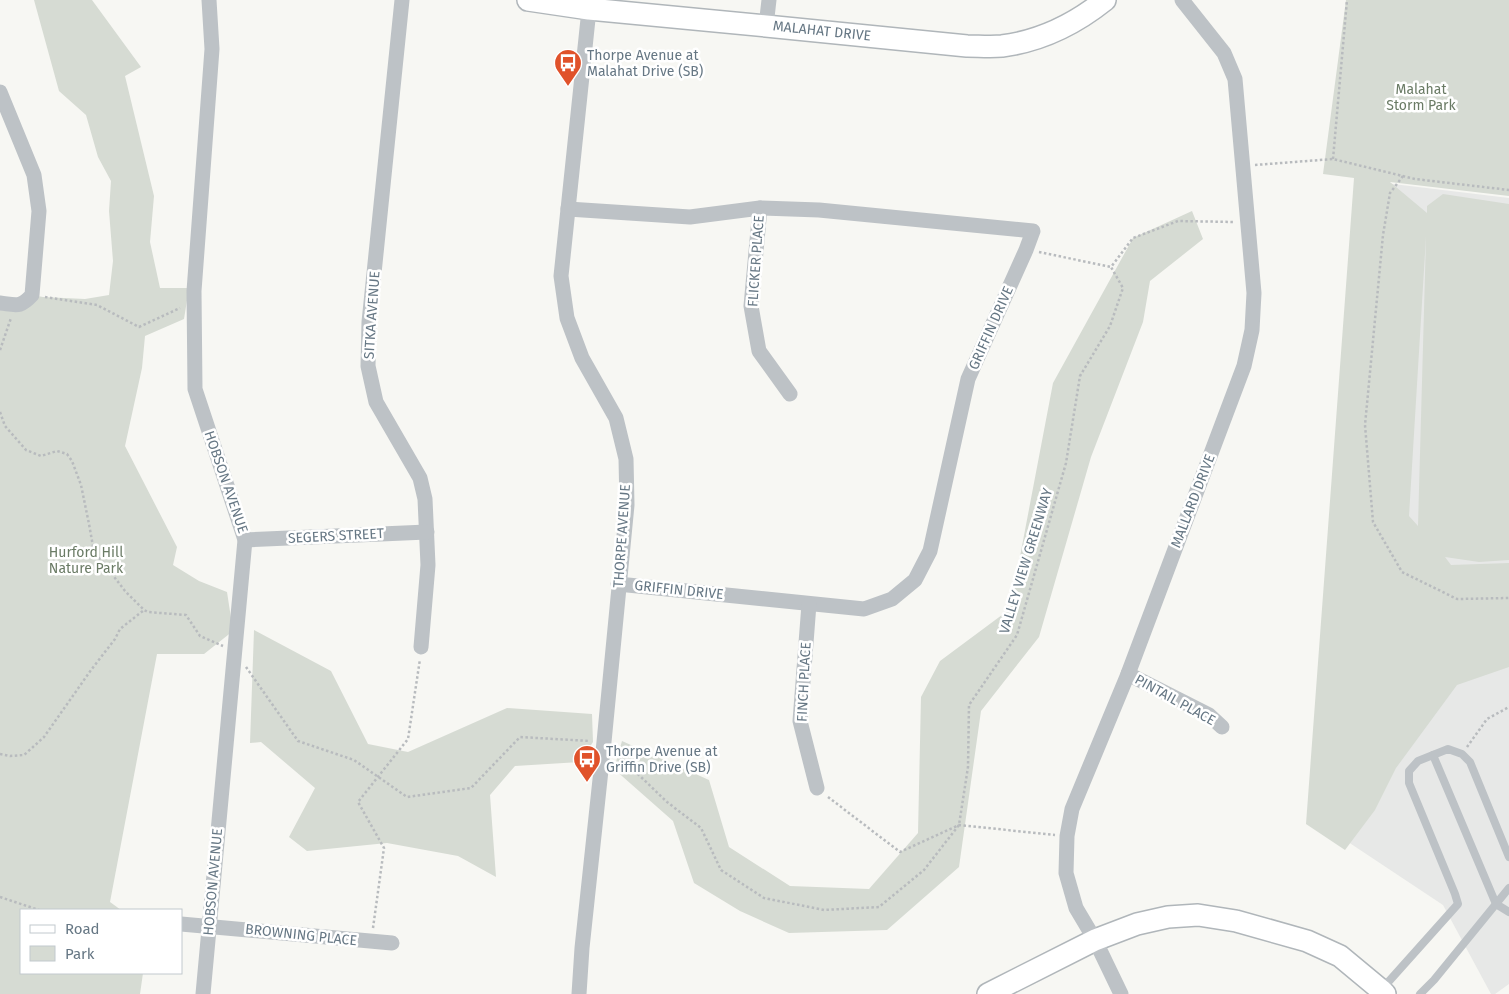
<svg xmlns="http://www.w3.org/2000/svg" width="1509" height="994" font-family="'Fira Sans',sans-serif">
<style>
.built{fill:#e7e8e7}
.green{fill:#d6dbd3;fill-rule:evenodd}
.lines{fill:none;stroke-linecap:round;stroke-linejoin:round}
.secondary-casing{stroke:#b0b6ba;stroke-width:24}
.path{stroke:#b8bbbe;stroke-width:2.5;stroke-dasharray:2.5 2.5;stroke-linecap:butt}
.lane{stroke:#bdc2c6;stroke-width:8}
.street{stroke:#bdc2c6;stroke-width:15}
.secondary{stroke:#fff;stroke-width:21}
.labels{text-anchor:middle;dominant-baseline:central;stroke-width:5;stroke-linejoin:round;paint-order:stroke}
.street-label{font-size:14px;fill:#667784;stroke:#fff}
.poi-label{font-size:14px;fill:#667784;stroke:#fff;text-anchor:start}
.park-label{font-size:14px;fill:#6a7b65;stroke:#fff}
</style>
<rect width="100%" height="100%" fill="#f7f7f3"/>
<path class="built" d="M1360,180L1509,198V984L1495,994H1491L1443,905L1312,818Z"/>
<g class="green">
<path d="M34,0H92L141,67L125,76L154,196L150,242L160,288H189L184,319L145,336L142,368L125,446L177,547L173,565L199,581L227,592L233,631L204,654H157L110,902L121,910H21V973H143L140,994H0V303L32,295L43,297L85,299L109,295L113,261L109,211L111,181L98,157L86,115L59,91Z"/>
<path d="M1346,0H1509V196L1390,182L1427,213V206L1443,194L1509,204V560L1479,562L1445,557L1451,565L1509,563V667L1457,685L1396,768L1375,810L1345,850L1306,824L1354,178L1323,174ZM1426,237V238L1418,526L1409,516Z"/>
<path d="M1192,211L1203,239L1150,281L1143,322L1091,457L1039,637L981,711L959,867L887,930L789,933L740,911L694,883L673,821L614,769L622,741L709,780L729,847L790,886L869,889L918,833L921,697L940,661L1010,609L1053,383L1133,238Z"/>
<path d="M254,630L331,671L368,744L408,752L507,708L592,714L593,742L580,762L515,766L490,795L496,877L458,856L387,843L307,851L289,837L315,788L261,742L250,743Z"/>
</g>
<g class="lines">
<defs>
<g id="secondary">
<path d="M528,0L589,9L766,26L967,46C978,46 991,47 1002,46C1041,41 1075,24 1105,0"/>
<path d="M988,994L1095,940L1137,924L1168,917L1198,915L1236,921L1307,941L1340,956L1381,990L1385,994"/>
</g>
</defs>
<use href="#secondary" class="secondary-casing"/>
<g class="path">
<path d="M1333,159L1347,0"/>
<path d="M1255,165L1333,159L1415,179L1509,190"/>
<path d="M1403,176L1390,193L1383,235L1365,425L1373,522L1402,572L1457,599L1509,598"/>
<path d="M1039,252L1111,267"/>
<path d="M45,297L97,305L139,327L180,308"/>
<path d="M0,350L11,318"/>
<path d="M0,412L5,426L26,450L41,456L57,451L67,454L72,461L81,485L89,524L94,552L102,561L125,591L144,610L148,612L186,615L200,636L223,646"/>
<path d="M246,667L298,741L354,760L407,797L471,788L520,737L590,741"/>
<path d="M1467,747L1487,719L1509,707"/>
<path d="M616,753L667,802L701,828L721,870L764,898L824,910L879,907L924,870L959,825L968,767L969,705L1017,635L1066,463L1080,376L1110,326L1123,288L1111,267L1133,238L1178,221L1234,222"/>
<path d="M0,754L10,756L24,755L33,747L44,737L91,670L115,639L120,629L144,610"/>
<path d="M828,797L900,852L959,825L1055,835"/>
<path d="M0,897L39,910"/>
<path d="M373,928L384,848L358,802L408,739L420,659"/>
</g>
<g class="lane">
<path d="M1433,755L1496,904L1509,912"/>
<path d="M1382,989L1458,904L1455,894L1409,783V771L1418,761L1448,749L1462,754L1470,762L1509,857"/>
<path d="M1420,994L1434,980L1509,888"/>
</g>
<g class="street">
<path d="M402,0L369,322L368,366L376,402L420,478L425,499L428,565L421,647"/>
<path d="M766,26L769,0"/>
<path d="M0,92L34,175L39,211L32,295C20,308 17,305 0,303"/>
<path d="M760,208L751,306L759,351L790,394"/>
<path d="M568,209L690,217L760,208L819,210L1033,231L1026,250L968,379L930,551L915,580L892,599L864,609L618,584"/>
<path d="M245,540L427,532"/>
<path d="M809,604L800,721L817,788"/>
<path d="M1128,674L1209,715L1222,727"/>
<path d="M181,924L392,943"/>
<path d="M203,994L245,540L195,389L194,291L212,49L209,0"/>
<path d="M579,994L582,948L604,742L627,505L626,459L616,418L582,358L567,318L561,276L590,0"/>
<path d="M1121,994L1095,940L1076,908L1066,873L1067,836L1072,809L1128,674L1244,366L1252,330L1254,293L1235,79L1224,53L1182,0"/>
</g>
<use href="#secondary" class="secondary"/>
</g>
<defs>
<symbol id="bus-pin" viewBox="-11 -11 22 30"><path d="M0 17L-7.5 6A9.5 9.5 0 1 1 7.5 6Z" fill="#e0522a" stroke="#fff"/><path d="M-5-6H5V4H4V6H2V4H-2V6H-4V4H-5ZM-3.5-4V0h7V-4ZM-3.5 1.2v1.5H-2V1.2ZM2 1.2v1.5H3.5V1.2Z" fill="#fff"/></symbol>
</defs>
<g fill-rule="evenodd">
<use href="#bus-pin" x="552" y="47" width="32" height="43"/>
<use href="#bus-pin" x="571" y="743" width="32" height="43"/>
</g>
<g class="labels">
<g class="street-label">
<text transform="translate(822 31) rotate(6)">MALAHAT DRIVE</text>
<text transform="translate(756 261) rotate(-86)">FLICKER PLACE</text>
<text transform="translate(372 315) rotate(-86)">SITKA AVENUE</text>
<text transform="translate(991 328) rotate(-66)">GRIFFIN DRIVE</text>
<text transform="translate(226 482) rotate(71)">HOBSON AVENUE</text>
<text transform="translate(1193 501) rotate(-69)">MALLARD DRIVE</text>
<text transform="translate(336 536) rotate(-3)">SEGERS STREET</text>
<text transform="translate(622 536) rotate(-86)">THORPE AVENUE</text>
<text transform="translate(1026 561) rotate(-73)">VALLEY VIEW GREENWAY</text>
<text transform="translate(679 590) rotate(6)">GRIFFIN DRIVE</text>
<text transform="translate(804 682) rotate(-87)">FINCH PLACE</text>
<text transform="translate(1175 700) rotate(29)">PINTAIL PLACE</text>
<text transform="translate(213 882) rotate(-85)">HOBSON AVENUE</text>
<text transform="translate(301 935) rotate(6)">BROWNING PLACE</text>
</g>
<g class="poi-label">
<text x="587" y="55">Thorpe Avenue at<tspan x="587" dy="16">Malahat Drive (SB)</tspan></text>
<text x="606" y="751">Thorpe Avenue at<tspan x="606" dy="16">Griffin Drive (SB)</tspan></text>
</g>
<g class="park-label">
<text x="1421" y="89">Malahat<tspan x="1421" dy="16">Storm Park</tspan></text>
<text x="86" y="552">Hurford Hill<tspan x="86" dy="16">Nature Park</tspan></text>
</g>
</g>
<rect x="20" y="909" width="162" height="65" fill="#ffffff" stroke="#c2c9ce"/>
<rect x="30" y="925" width="25" height="8" fill="#ffffff" stroke="#c2c9ce"/>
<text x="65" y="934" font-size="15" fill="#667784">Road</text>
<rect x="30" y="946" width="25" height="15" fill="#d6dbd3" stroke="#c2c9ce"/>
<text x="65" y="959" font-size="15" fill="#667784">Park</text>
</svg>
